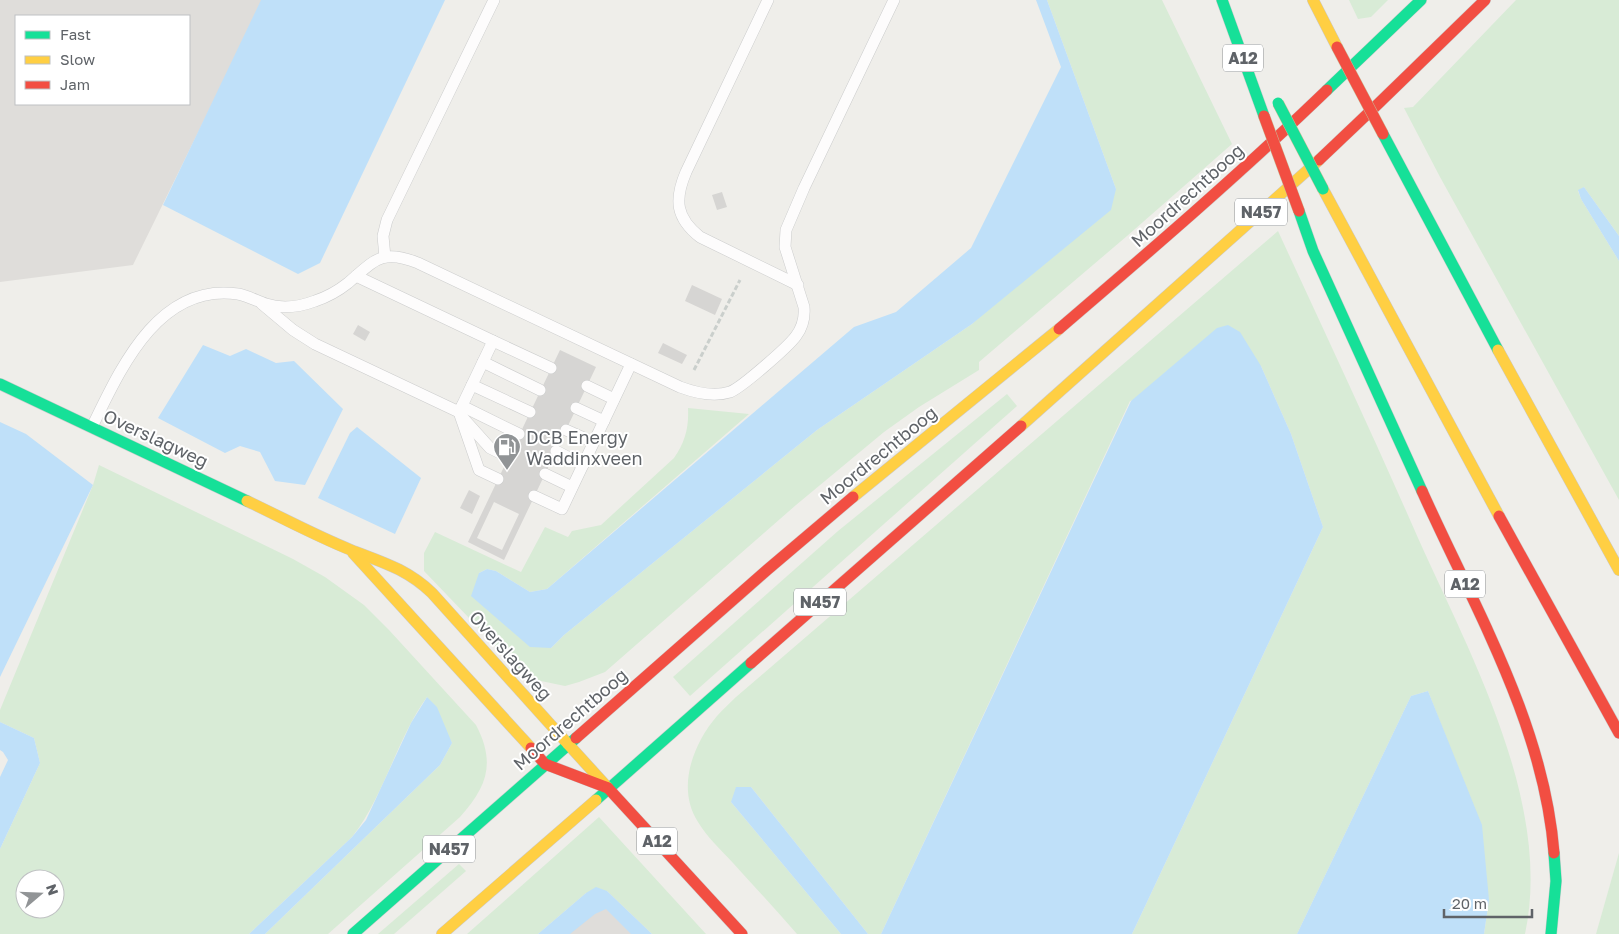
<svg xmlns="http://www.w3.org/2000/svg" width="1619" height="934" font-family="'Golos Text',sans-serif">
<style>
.industrial{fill:#dfddda;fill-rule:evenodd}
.green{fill:#d8ebd6;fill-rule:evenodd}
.water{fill:#bfe0f9}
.building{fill:#d6d5d3;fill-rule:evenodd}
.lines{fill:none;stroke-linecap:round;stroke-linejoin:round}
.lane-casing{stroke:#cbcccc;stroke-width:12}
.fast-casing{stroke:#cacacb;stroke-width:12}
.slow-casing{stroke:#cacacb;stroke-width:12}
.jam-casing{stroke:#cacacb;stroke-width:12}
.path{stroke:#cacfcc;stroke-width:3;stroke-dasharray:5 2.5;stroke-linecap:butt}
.lane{stroke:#fdfcfc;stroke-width:11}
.fast{stroke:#16e098;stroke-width:11}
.slow{stroke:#ffcf43;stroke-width:11}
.jam{stroke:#f24e42;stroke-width:11}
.fast-bridge-casing{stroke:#c8b996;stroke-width:12;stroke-linecap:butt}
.jam-bridge-casing{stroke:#c8b996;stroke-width:12;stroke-linecap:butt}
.fast-bridge{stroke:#16e098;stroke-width:11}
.jam-bridge{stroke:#f24e42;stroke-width:11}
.labels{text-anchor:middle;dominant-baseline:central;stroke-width:4;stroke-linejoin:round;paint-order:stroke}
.shield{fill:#fff;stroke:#8f9295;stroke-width:1}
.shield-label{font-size:16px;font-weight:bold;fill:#5f6368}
.street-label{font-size:18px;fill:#5f6368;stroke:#fff}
.poi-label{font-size:18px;fill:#5f6368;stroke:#fff;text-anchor:start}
</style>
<rect width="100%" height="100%" fill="#efeeea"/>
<g class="industrial">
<path d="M0,0H263L133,265L0,282ZM16,16H189V104H16Z"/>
<path d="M599,896L636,934H554Z"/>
</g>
<g class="green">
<path d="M1047,0H1162L1232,144L1127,236L979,362V370L919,407L884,432L796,505L605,672L579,682L565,686L541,681L532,678L518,669L424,571V553L435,532L521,572L545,527L568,537L572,531L601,525L674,458C685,442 689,428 688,408L749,414L547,589L530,592L496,571L487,569L479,573L551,648L564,635L817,430L972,324L1116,189Z"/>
<path d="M1349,0H1388L1371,17L1358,19Z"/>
<path d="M1516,0H1619V236L1584,187L1578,191L1581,199L1619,261V500L1440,177L1404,108L1413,107Z"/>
<path d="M1278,231C1325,333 1373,435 1418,538C1470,654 1553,804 1525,934H1484L1489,900L1456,763L1428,691L1411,696L1297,934H1132L1323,527L1291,434L1261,366L1130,401L881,934H868L751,787L731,802L841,934H797C776,910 754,886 733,863C721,850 707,837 698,822C676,788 693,744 717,716C723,709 730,703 736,697Z"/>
<path d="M1007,394L1017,406L690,696L673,677L838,531Z"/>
<path d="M99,465L293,559L325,577L364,605L389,630L476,725C496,763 487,787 460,817L328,934H265L440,765L452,743L427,697C396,740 385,795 352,837L249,934H0V849L40,763L34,738L0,722V710L93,485ZM25,879H55V909H25Z"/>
<path d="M599,817L706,934H652L607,891L586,893L538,934H467Z"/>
<path d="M1619,853V934H1596Z"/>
<path d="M459,864L466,871L394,934H378Z"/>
</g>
<g class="water">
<path d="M261,0H445L320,263L298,274L163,205Z"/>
<path d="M1036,0H1047L1116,189L1111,210L972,324L817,430L564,635L551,648L530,647L471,596L479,573L487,569L496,571L530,592L547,589L854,327L896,312L971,248L1061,67Z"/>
<path d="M1584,187L1619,236V261L1581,199L1578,190Z"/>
<path d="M1228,325L1240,332L1261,366L1291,434L1323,527L1132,934H881L1131,401L1217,328Z"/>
<path d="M203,345L230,356L246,349L276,363L294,361L343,409L305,485L275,481L260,452L240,446L225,453L158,418Z"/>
<path d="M0,422L26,434L93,485L0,677Z"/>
<path d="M357,427L421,478L395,534L318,498L350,433Z"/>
<path d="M1428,691L1482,825L1489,900L1484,934H1297L1411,696Z"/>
<path d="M427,697L437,707L452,743L440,765L265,934H249L352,837L366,820L411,723Z"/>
<path d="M0,722L34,738L40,763L0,849V777L8,760L3,752L0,750Z"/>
<path d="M736,787H751L868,934H841L731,802Z"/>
<path d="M596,887L607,891L652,934H631L606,909L595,914L570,934H538L586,893Z"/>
</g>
<g class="building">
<path d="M722,192L727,207L717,210L712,195Z"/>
<path d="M692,285L722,299L715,315L685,301Z"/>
<path d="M358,325L370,332L365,341L353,334Z"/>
<path d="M663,343L687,355L682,364L658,353Z"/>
<path d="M560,350L596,367L504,560L468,542ZM494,502L519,514L502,550L477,538Z"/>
<path d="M469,490L480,496L472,514L460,508Z"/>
</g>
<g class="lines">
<defs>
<g id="lane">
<path d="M768,0L686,172C674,200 676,218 700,237L798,285"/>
<path d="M385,257L383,236L387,220L494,0"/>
<path d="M262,304L293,330L315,344L459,412L493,341L356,276"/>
<path d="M493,341L551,368"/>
<path d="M483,362L540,390"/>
<path d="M472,385L530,412"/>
<path d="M587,386L614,399"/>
<path d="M462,406L519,434"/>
<path d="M576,408L604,421"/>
<path d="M459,412L479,470L498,479"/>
<path d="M463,418L490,448L508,457"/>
<path d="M92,427C120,370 158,282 238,294C248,296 257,301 266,304C282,309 299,307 315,301C327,297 338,291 348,283C374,261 381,248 418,263L680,387C696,393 714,397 730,392C741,388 788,347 796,336C802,328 805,318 804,307L785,247L786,230L804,188L894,0"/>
<path d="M566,430L593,442"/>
<path d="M556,451L583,465"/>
<path d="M545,474L572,487"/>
<path d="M534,496L562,509L631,364"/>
</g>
<g id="fast">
<path d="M1222,0L1264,116"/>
<path d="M1327,90L1421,0"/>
<path d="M1383,134L1498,350"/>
<path d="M1299,211L1313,251L1422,491"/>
<path d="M0,384L247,501"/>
<path d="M596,800L751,663"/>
<path d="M353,934L576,738"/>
<path d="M1551,934L1556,881L1554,853"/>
</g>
<g id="slow">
<path d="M1313,0L1337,47"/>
<path d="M1323,189L1499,516"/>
<path d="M1498,350L1619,570"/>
<path d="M1021,426L1319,160"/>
<path d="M853,497L1059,329"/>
<path d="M247,501C281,517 316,536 351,550C382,562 407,569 432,593L568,744"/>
<path d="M353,553L531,748"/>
<path d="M568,744L608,788"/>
<path d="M442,934L596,800"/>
</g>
<g id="jam">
<path d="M1319,160L1379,103L1485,0"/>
<path d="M1059,329C1150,251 1241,173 1327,90"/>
<path d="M1422,491C1474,607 1544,724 1554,853"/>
<path d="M1499,516L1619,733"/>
<path d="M751,663L1021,426"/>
<path d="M576,738L767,570L853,497"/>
<path d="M531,748L545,764L608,788"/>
<path d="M608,788L742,934"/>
</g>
</defs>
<use href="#lane" class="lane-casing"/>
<use href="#fast" class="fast-casing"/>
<use href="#slow" class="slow-casing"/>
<use href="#jam" class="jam-casing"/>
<path class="path" d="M694,370L740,280"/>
<use href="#lane" class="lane"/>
<use href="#fast" class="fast"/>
<use href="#slow" class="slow"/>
<use href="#jam" class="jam"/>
<defs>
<path id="fast-bridge" d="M1278,103L1323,189"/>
<g id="jam-bridge">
<path d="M1337,47L1383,134"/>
<path d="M1264,116L1299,211"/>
</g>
</defs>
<use href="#fast-bridge" class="fast-bridge-casing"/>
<use href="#jam-bridge" class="jam-bridge-casing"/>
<use href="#fast-bridge" class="fast-bridge"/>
<use href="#jam-bridge" class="jam-bridge"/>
</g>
<defs>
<symbol id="fuel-pin" viewBox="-11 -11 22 30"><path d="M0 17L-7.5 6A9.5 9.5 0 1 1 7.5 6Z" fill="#919496" stroke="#fff"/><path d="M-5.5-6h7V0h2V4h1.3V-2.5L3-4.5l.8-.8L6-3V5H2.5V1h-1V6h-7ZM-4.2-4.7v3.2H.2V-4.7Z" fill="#fff"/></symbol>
</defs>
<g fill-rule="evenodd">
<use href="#fuel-pin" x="491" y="431" width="32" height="43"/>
</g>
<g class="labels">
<g class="shield">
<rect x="1223" y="44.5" width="40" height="27" rx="4"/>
<rect x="1235" y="198.5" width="52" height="27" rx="4"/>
<rect x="1445" y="570.5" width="40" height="27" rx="4"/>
<rect x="794" y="588.5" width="52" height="27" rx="4"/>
<rect x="637" y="827.5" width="40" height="27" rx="4"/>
<rect x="423" y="835.5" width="52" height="27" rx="4"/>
</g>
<g class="shield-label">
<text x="1243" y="58">A12</text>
<text x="1261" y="212">N457</text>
<text x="1465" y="584">A12</text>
<text x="820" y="602">N457</text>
<text x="657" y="841">A12</text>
<text x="449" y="849">N457</text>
</g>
<g class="street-label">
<text transform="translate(1187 195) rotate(-42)">Moordrechtboog</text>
<text transform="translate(156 438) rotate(25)">Overslagweg</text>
<text transform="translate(878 455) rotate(-39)">Moordrechtboog</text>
<text transform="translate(511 655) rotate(48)">Overslagweg</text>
<text transform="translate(570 719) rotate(-41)">Moordrechtboog</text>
</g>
<g class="poi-label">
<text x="526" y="437">DCB Energy<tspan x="526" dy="21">Waddinxveen</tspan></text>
</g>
</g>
<rect x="15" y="15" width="175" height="90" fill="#ffffff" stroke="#bfc1c3"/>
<rect x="25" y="31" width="25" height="8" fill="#16e098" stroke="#bfc1c3"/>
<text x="60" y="40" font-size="15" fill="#5f6368">Fast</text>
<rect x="25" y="56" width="25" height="8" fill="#ffcf43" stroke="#bfc1c3"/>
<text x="60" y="65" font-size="15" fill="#5f6368">Slow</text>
<rect x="25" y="81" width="25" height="8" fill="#f24e42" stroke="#bfc1c3"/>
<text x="60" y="90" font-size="15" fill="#5f6368">Jam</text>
<g transform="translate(40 894) rotate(71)"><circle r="24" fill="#ffffff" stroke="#bfc1c3"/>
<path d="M0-4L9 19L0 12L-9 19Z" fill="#919496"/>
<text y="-8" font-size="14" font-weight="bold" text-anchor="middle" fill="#5f6368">N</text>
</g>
<path d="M1444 909v8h88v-8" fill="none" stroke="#5f6368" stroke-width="2.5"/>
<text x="1452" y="909" font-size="15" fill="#5f6368" stroke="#ffffff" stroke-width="4" paint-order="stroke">20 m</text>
</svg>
